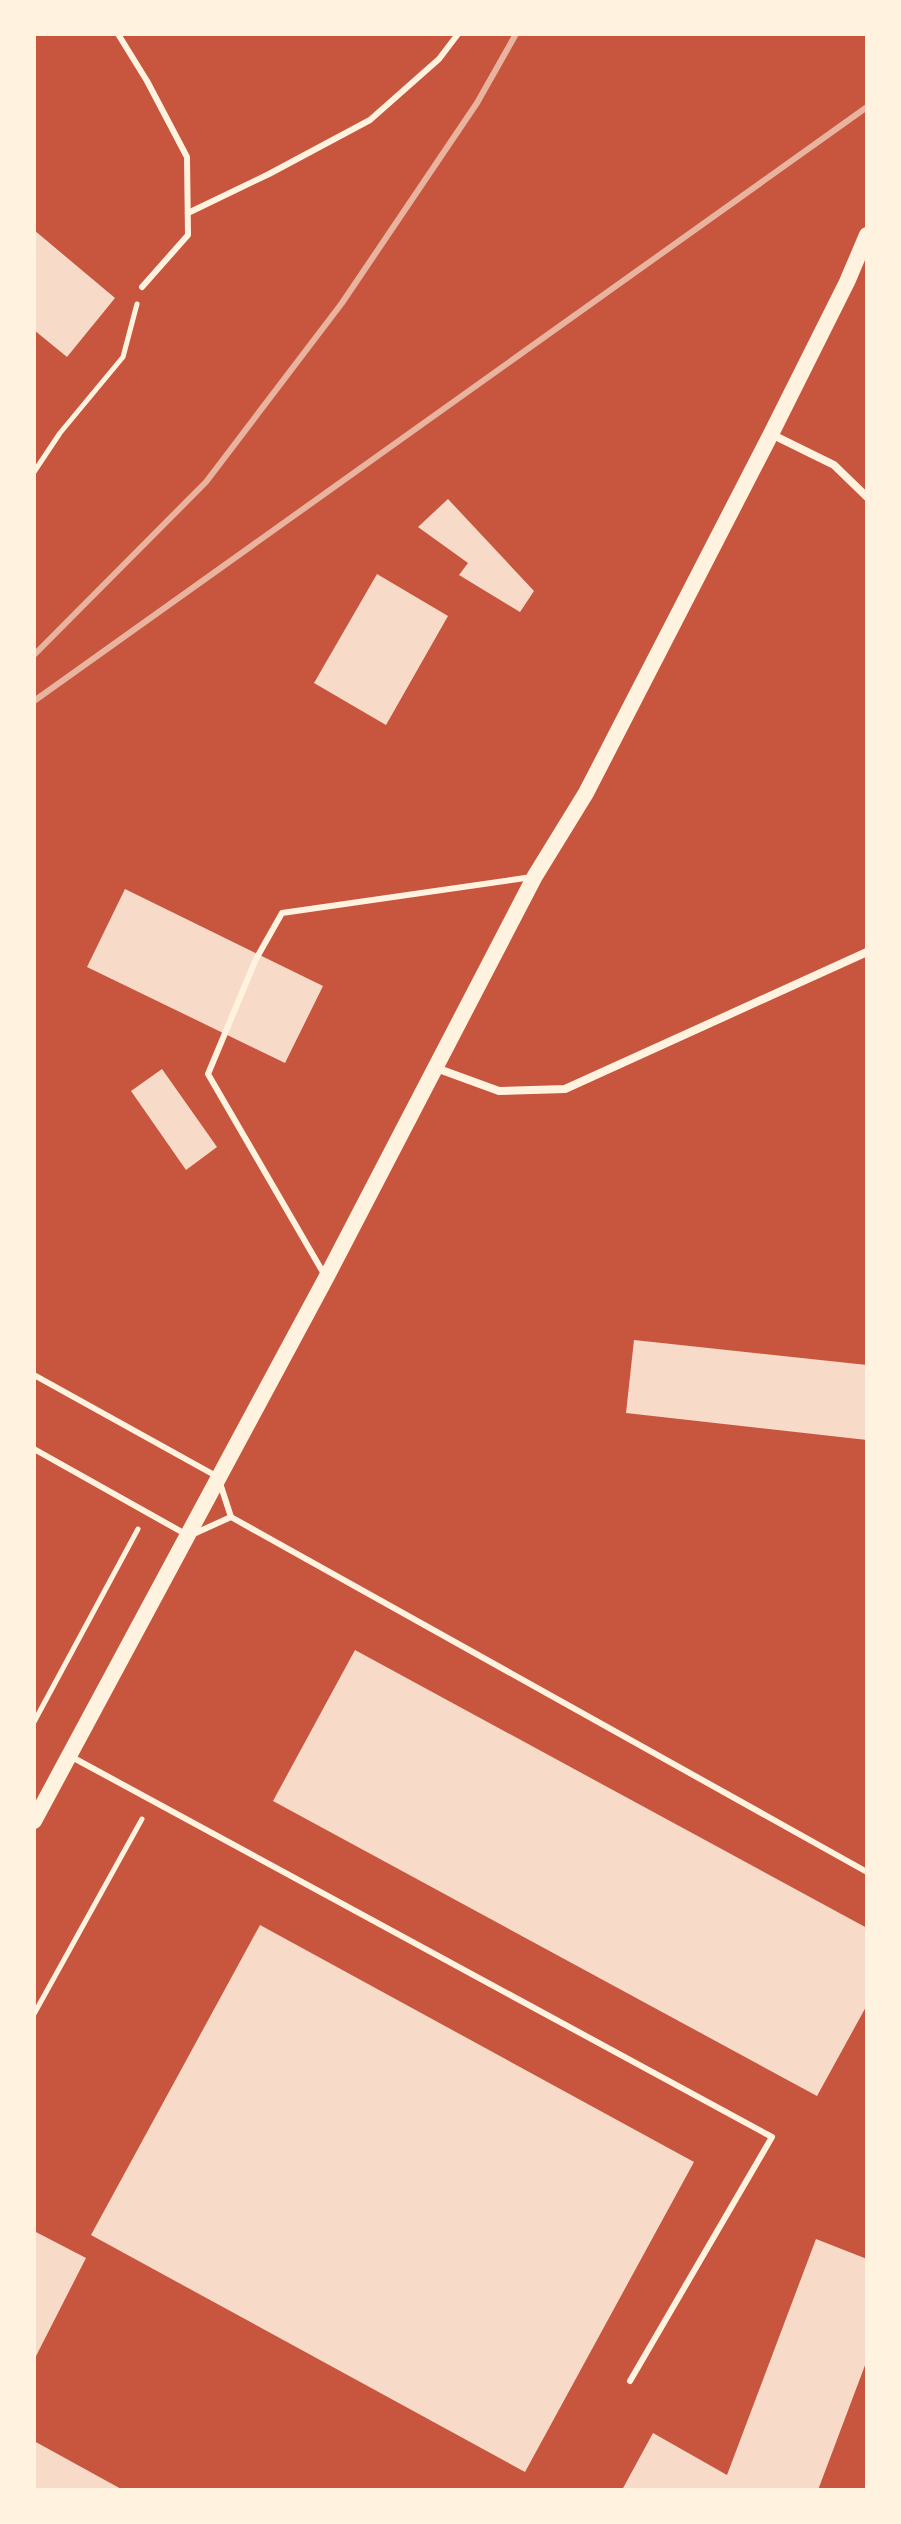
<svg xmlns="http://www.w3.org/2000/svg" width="901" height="2524" font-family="'DM Sans',sans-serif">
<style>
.building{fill:#f7dbc8}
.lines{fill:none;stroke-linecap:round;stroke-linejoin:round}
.path{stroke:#fff3e0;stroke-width:5}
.service{stroke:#fff3e0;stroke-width:6}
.minor{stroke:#fff3e0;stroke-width:8}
.secondary{stroke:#fff3e0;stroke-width:16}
.rail{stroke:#e9b49f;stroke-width:6}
</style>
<rect width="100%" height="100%" fill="#c8553d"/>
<g class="building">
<path d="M34,230L115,298L67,357L34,330Z"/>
<path d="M448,499L534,591L520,612L459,575L468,563L418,527Z"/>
<path d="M377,574L448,616L386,725L314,683Z"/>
<path d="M125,889L323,986L285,1063L87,967Z"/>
<path d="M162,1069L217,1147L186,1170L131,1091Z"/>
<path d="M634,1340L867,1365V1440L626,1413Z"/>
<path d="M355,1650L867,1928V2005L817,2096L273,1801Z"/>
<path d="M260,1925L694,2162L525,2472L91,2235Z"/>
<path d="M34,2231L86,2258L34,2360Z"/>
<path d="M816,2239L867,2259V2360L818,2490H622L653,2433L727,2475Z"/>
<path d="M34,2441L123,2490H34Z"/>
</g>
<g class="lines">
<g class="path">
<path d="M34,472L60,433L123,357L137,304"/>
<path d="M34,1722L138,1529"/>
<path d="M34,2014L142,1819"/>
</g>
<g class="service">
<path d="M118,34L147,81L187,157L188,235L142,287"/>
<path d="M188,213L269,174L370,120L439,59L458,34"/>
<path d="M324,1274L208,1074L256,959L282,913L532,877"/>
<path d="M34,1375L218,1477L231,1517L867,1872"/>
<path d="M34,1449L189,1536L231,1517"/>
<path d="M70,1756L772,2137L630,2381"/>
</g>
<g class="minor">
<path d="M771,434L834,465L867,497"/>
<path d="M436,1068L499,1091L565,1089L867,952"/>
</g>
<path class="secondary" d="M34,1821L326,1278L535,876L586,793L771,434L847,282L867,235"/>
<g class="rail">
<path d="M34,655L206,482L342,303L477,103L516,34"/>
<path d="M34,701L867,107"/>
</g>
</g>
<rect width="901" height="2524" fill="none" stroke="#fff3e0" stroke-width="72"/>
</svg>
